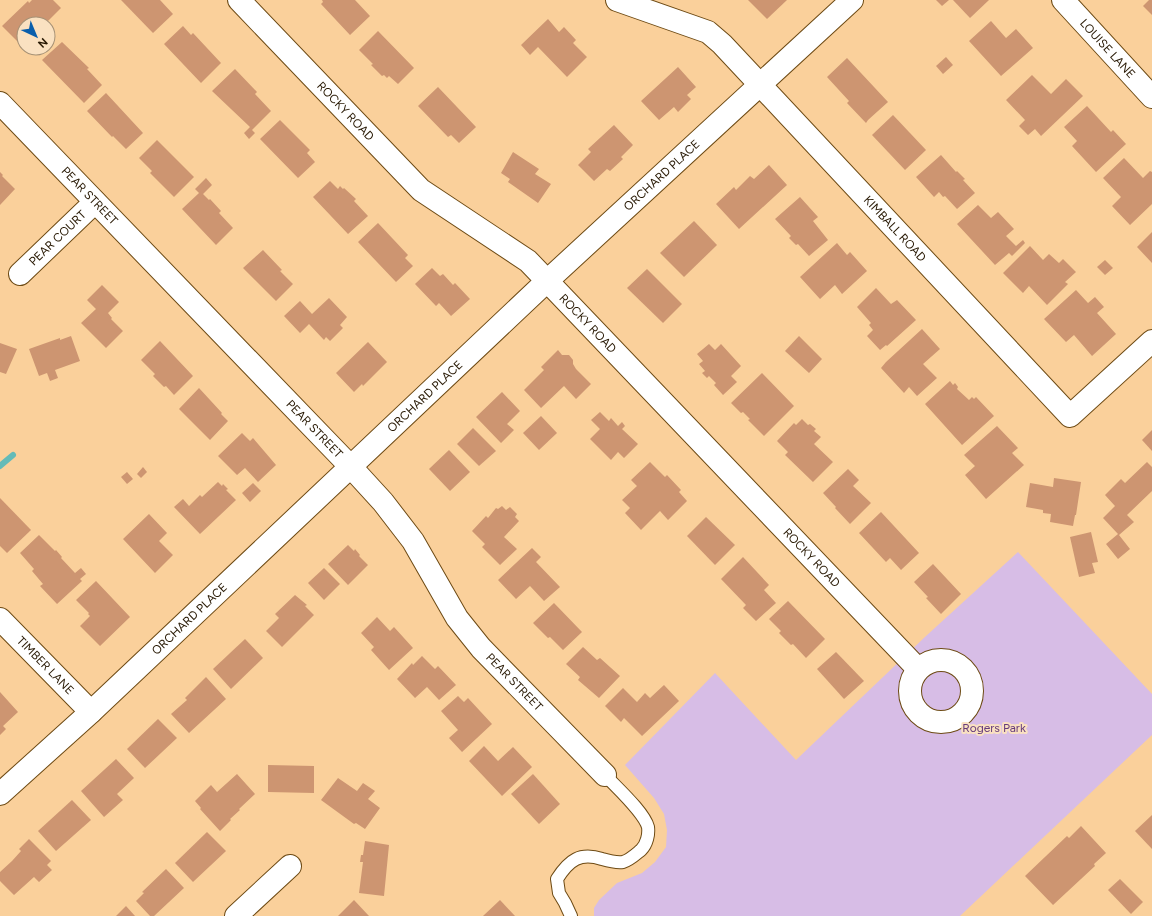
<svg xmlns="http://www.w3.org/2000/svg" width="1152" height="916" font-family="Figtree,sans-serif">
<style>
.green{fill:#d7bde6}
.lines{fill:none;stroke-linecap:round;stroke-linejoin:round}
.stream{stroke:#64bbb8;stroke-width:6}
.building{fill:#cd9571}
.lane-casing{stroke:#6d4a14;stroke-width:14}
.street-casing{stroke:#6d4a14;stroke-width:24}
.lane{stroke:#fff;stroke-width:12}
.street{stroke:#fff;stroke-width:22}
.labels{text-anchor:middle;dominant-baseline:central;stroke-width:4;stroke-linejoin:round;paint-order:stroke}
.street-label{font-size:12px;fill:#281904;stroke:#fae1c1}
.park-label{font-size:12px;fill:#653a7b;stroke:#fae1c1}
</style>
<rect width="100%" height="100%" fill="#fad09b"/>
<path class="green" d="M1018,552L1152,694V735L960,916H594V908L599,900L617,883L642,873L655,862L666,847L667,830L664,814L654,798L625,765L715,673L796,760L926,636Z"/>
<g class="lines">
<path class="stream" d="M0,466L13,455"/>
</g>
<g class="building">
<path d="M32,0H53L61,8L45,24H24V44L22,46L2,26L28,1L29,3Z"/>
<path d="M121,0H160L173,14L153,33Z"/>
<path d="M322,0H355L370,16L350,35L321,4L323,2Z"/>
<path d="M748,0H787L767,19Z"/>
<path d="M936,0H949L942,6Z"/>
<path d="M953,0H989L970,18Z"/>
<path d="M1149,0H1152V15L1143,6Z"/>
<path d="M548,19L559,32L564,27L576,40L573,43L587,57L567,77L538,47L530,55L521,45Z"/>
<path d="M991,21L1006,38L1016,29L1033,48L1001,76L969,41Z"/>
<path d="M183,26L191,35L193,33L221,63L201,83L164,44Z"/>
<path d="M378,31L414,68L398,84L389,76L387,78L384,75L382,76L371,65L373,64L359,50Z"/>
<path d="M62,42L89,68L87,69L102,85L84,103L42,60Z"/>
<path d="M946,57L953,65L943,74L936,66Z"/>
<path d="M847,58L888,102L868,120L866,123L847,103L849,101L827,77Z"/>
<path d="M678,67L696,87L687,95L691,99L678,112L674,107L659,120L641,101Z"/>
<path d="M235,69L257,92L255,94L271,111L252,130L255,133L249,139L244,133L250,127L212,91Z"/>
<path d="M1032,75L1051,94L1066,79L1083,96L1041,136L1035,129L1028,135L1019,126L1025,120L1006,100Z"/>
<path d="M438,87L476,127L459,143L451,135L448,137L418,106Z"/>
<path d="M106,93L143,133L126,149L113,136L112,137L87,111Z"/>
<path d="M1087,106L1111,132L1113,130L1126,144L1096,172L1072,146L1077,141L1064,127Z"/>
<path d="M893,115L926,150L905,170L872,135Z"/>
<path d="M280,120L310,150L307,153L315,162L298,178L260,139Z"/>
<path d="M614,125L633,145L621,157L623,159L610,171L607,169L594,181L578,165L591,152L588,149Z"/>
<path d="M157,140L194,177L174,197L150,173L152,171L139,158Z"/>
<path d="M513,152L539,169L535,174L551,184L538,203L508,182L510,179L501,173Z"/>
<path d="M941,155L956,172L957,171L965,179L963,180L975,193L957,209L945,196L943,197L939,192L934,197L916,177Z"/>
<path d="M1124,158L1143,178L1150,171L1152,172V204L1130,225L1112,206L1121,197L1103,178Z"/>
<path d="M769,165L787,185L739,229L716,204L734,187L736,190L750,176L754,179Z"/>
<path d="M0,172L3,175L2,176L15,189L0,205Z"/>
<path d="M206,178L212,185L203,194L209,200L210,199L221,211L219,213L233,228L216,245L182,209L199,193L195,189Z"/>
<path d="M330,181L338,189L340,186L343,189L344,188L356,199L354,201L368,216L348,234L313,197Z"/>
<path d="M800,197L818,217L813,221L828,240L809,256L798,244L796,245L789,238L791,236L775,219Z"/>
<path d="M978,205L991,218L998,212L1014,229L1006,236L1016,246L1023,240L1025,243L1012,256L1009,253L995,265L957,224Z"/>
<path d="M694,221L717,245L684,277L660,253Z"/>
<path d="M378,223L408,255L405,258L413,266L396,282L358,242Z"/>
<path d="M1152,232V263L1137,247Z"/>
<path d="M837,243L847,255L850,252L867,271L842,294L835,285L820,299L800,277Z"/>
<path d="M1030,246L1043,260L1049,254L1059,263L1063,259L1076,272L1065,282L1068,284L1047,305L1029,286L1023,293L1003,273Z"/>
<path d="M263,250L282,270L280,271L293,284L276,301L243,268Z"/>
<path d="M1105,260L1113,268L1105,275L1097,267Z"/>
<path d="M432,268L440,276L443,274L453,285L455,283L470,299L451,316L439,303L436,306L415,284Z"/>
<path d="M647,269L682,304L663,323L627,288Z"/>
<path d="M102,285L119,302L108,313L112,318L111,319L123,331L106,348L81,323L96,309L87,300Z"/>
<path d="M876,288L891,304L897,300L916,320L887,346L886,345L880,350L867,336L873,330L869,325L871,323L857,307Z"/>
<path d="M1076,290L1088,303L1095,297L1104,307L1097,313L1116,334L1092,356L1074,335L1066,342L1044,319Z"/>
<path d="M329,298L347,317L340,325L343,328L330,341L326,337L324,340L309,324L300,333L284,316L300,301L312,314Z"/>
<path d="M922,329L940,349L923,364L937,378L917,396L909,387L904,393L881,368L886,362Z"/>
<path d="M71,336L80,361L55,370L58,378L50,381L47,373L39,376L29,349L60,338V340Z"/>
<path d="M799,336L822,359L809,373L785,351Z"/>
<path d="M160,341L193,376L174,395L166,386L164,387L153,376L155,374L141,360Z"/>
<path d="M368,342L387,362L363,386L362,384L354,392L336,373Z"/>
<path d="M0,343L17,349L6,374L0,372Z"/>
<path d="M709,344L715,350L721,344L741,366L731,376L737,382L723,395L714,385L716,383L709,376L707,378L702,373L705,371L699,364L703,361L697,354Z"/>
<path d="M558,350L562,355H569L573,360V364L576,369L591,384L576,399L564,386L541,408L524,390L544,370L541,367Z"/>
<path d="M762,373L794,406L764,436L748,420L750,419L743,412L741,413L731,403Z"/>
<path d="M950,381L953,385L955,383L958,387L957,389L969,400L972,397L974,399L976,397L994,416L962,445L925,404Z"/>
<path d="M199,388L222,413L221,414L228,421L210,440L179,409Z"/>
<path d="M502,392L520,411L507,424L514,430L501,443L476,417Z"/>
<path d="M600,412L609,421L611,418L618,426L622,422L625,426L622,429L638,444L624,458L618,452L611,460L590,439L600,429L591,420Z"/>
<path d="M541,416L557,433L539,450L523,433Z"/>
<path d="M802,419L808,425L810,424L816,429L814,431L821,437L814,444L833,462L813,482L785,455L788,452L777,441L794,423L796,425Z"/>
<path d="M997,426L1018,448L1012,453L1024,465L986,499L965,475L975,466L964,455Z"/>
<path d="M473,428L496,451L479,466L457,444Z"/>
<path d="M1152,430V451L1142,440Z"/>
<path d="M242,433L250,441L253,438L276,465L258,482L245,468L237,475L218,456Z"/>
<path d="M449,450L470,472L450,491L429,469Z"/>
<path d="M650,462L665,477L667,475L681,490L679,492L687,501L668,520L660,511L641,530L625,513L630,508L622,500L637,486L631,480Z"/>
<path d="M1147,462L1152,467V491L1127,515L1134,522L1119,535L1130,549L1118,559L1106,544L1118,534L1103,518L1115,506L1105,495L1121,479L1125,483Z"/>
<path d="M143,467L147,472L141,478L137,474Z"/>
<path d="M848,469L859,480L853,486L871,503L850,524L835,508L836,507L823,493Z"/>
<path d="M127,472L133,479L127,484L121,477Z"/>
<path d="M1054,478L1081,482L1076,515H1075L1073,526L1050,522L1051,514L1043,513V510L1026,507L1030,483L1053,487Z"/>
<path d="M218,482L222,486L223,484L228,489L226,490L236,500L200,534L174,507L183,499L189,506L200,495L202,497Z"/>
<path d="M253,483L261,491L250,502L242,493Z"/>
<path d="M0,498L31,530L7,553L0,546Z"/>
<path d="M502,506L506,510L510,507L517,514L515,517L519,521L504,537L517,549L500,565L482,547L485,544L472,531L486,516L488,518L496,508L498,509Z"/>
<path d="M881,512L919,553L901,570L890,558L886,562L859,533Z"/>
<path d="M149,514L167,533L159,541L173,555L155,573L123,539Z"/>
<path d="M706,517L735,545L715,565L687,536Z"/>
<path d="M1091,532L1098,562L1092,563L1095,573L1079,577L1070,537Z"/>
<path d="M39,535L55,551L56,550L62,557L61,558L75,573L81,568L86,574L80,579L82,581L57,604L40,586L43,584L32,571L34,569L20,553Z"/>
<path d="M348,545L354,551L355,549L360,555L359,556L368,565L348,585L328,564Z"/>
<path d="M532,548L541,557L536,562L560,587L544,601L530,586L516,599L498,580Z"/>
<path d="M743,557L769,585L764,590L776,603L756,621L743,608L746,605L721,579Z"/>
<path d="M933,564L961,594L941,614L926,598L928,597L914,582Z"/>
<path d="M324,568L340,584L324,600L308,583Z"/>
<path d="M96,581L130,617L100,646L80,626L90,616L88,614L89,613L76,600Z"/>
<path d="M295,595L307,605L305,606L314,615L282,647L266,631L279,618L275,614Z"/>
<path d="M788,601L825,639L806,658L793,644L791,645L779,633L781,631L769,619Z"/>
<path d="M554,603L582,632L563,650L550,637L548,638L533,623Z"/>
<path d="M377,617L390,631L394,627L413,648L389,670L371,650L374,647L361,633Z"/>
<path d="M245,639L263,658L231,689L213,669Z"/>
<path d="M583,647L597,660L600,658L620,676L599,698L578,680L580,677L566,664Z"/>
<path d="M836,652L864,681L844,699L817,669Z"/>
<path d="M422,656L435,669L438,666L456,685L439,700L427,687L415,698L397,679L412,663L413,665Z"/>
<path d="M206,677L226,699L189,733L171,714L187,700L185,698Z"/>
<path d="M664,685L679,701L642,736L624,718L621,722L605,706L623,688L637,702L645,693L650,698Z"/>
<path d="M0,692L18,712L3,726L6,729L0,735Z"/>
<path d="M458,696L464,702L468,698L492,724L462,752L449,738L458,730L441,711Z"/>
<path d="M158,719L177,738L145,768L127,749Z"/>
<path d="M484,746L498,761L513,747L532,767L502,796L469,761Z"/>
<path d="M116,759L134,778L117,794L123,800L104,817L81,791Z"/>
<path d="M268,765L314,766V793L268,792Z"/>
<path d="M237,774L255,794L239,809L240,810L230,819L231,820L220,831L200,809L201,808L195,801L211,785L217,792Z"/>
<path d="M533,774L560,804L539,824L511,794Z"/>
<path d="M338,778L357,791L363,783L375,791L368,799L380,808L365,829L356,823L354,824L321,800Z"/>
<path d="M72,800L91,820L56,851L38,831Z"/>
<path d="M1152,815V849L1135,831Z"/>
<path d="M1081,826L1106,853L1094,864L1095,866L1053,905L1025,876L1067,836L1069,838Z"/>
<path d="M207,832L226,851L193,882L175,863Z"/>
<path d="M29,839L51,861L47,865L52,870L39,882L34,877L14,895L0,881V872L12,861L21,851L19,849Z"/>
<path d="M365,841L389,845L384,896L359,893L363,862H360L361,855H363Z"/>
<path d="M166,869L184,888L154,916H150L136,901L144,893L142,892Z"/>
<path d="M1120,879L1143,902L1131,914L1108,890Z"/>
<path d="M354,900L369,916H338Z"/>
<path d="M500,900L515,916H483Z"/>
<path d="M126,906L135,916H116Z"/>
</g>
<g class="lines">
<defs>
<path id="lane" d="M571,916L565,903L559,893L557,879C569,860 580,852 602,859C609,861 616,863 623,862C630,860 636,854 641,850C647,844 649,834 648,827C644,812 616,787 605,775"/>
<g id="street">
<path id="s1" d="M239,0L421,190L528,261L918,669"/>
<path id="s2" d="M617,0L708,32L722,44L1070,416L1152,341"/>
<path id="s3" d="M1063,0L1152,97"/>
<path id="s4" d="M0,103L351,467L383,502L413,541L457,618L481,648L605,775"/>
<path id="s5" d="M20,274L95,202"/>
<path id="s6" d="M0,619L91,712"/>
<circle cx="941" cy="691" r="31"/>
<path id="s7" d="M0,794L91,712L547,281L852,0"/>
<path d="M236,916L290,866"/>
</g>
</defs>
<use href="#lane" class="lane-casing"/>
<use href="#street" class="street-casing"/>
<use href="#lane" class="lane"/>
<use href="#street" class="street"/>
</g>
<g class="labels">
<g class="street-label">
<text stroke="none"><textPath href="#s3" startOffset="66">LOUISE LANE</textPath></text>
<text stroke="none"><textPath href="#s1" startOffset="154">ROCKY ROAD</textPath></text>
<text stroke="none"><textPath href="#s7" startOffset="906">ORCHARD PLACE</textPath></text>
<text stroke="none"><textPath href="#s4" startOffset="129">PEAR STREET</textPath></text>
<text stroke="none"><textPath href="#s2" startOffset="368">KIMBALL ROAD</textPath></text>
<text stroke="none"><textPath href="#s5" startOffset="52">PEAR COURT</textPath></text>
<text stroke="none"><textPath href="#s1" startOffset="478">ROCKY ROAD</textPath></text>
<text stroke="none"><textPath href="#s7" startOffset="582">ORCHARD PLACE</textPath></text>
<text stroke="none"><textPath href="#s4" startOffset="453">PEAR STREET</textPath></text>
<text stroke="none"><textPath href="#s1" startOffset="802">ROCKY ROAD</textPath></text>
<text stroke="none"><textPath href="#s7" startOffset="258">ORCHARD PLACE</textPath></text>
<text stroke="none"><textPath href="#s6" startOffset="65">TIMBER LANE</textPath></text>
<text stroke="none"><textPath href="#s4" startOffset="777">PEAR STREET</textPath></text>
</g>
<g class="park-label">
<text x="994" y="728">Rogers Park</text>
</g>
</g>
<g transform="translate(36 36) rotate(136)"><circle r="19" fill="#fae1c1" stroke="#a69175"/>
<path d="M0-3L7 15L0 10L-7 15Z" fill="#095eac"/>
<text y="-6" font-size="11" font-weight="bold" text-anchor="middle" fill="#281904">N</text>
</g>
</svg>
